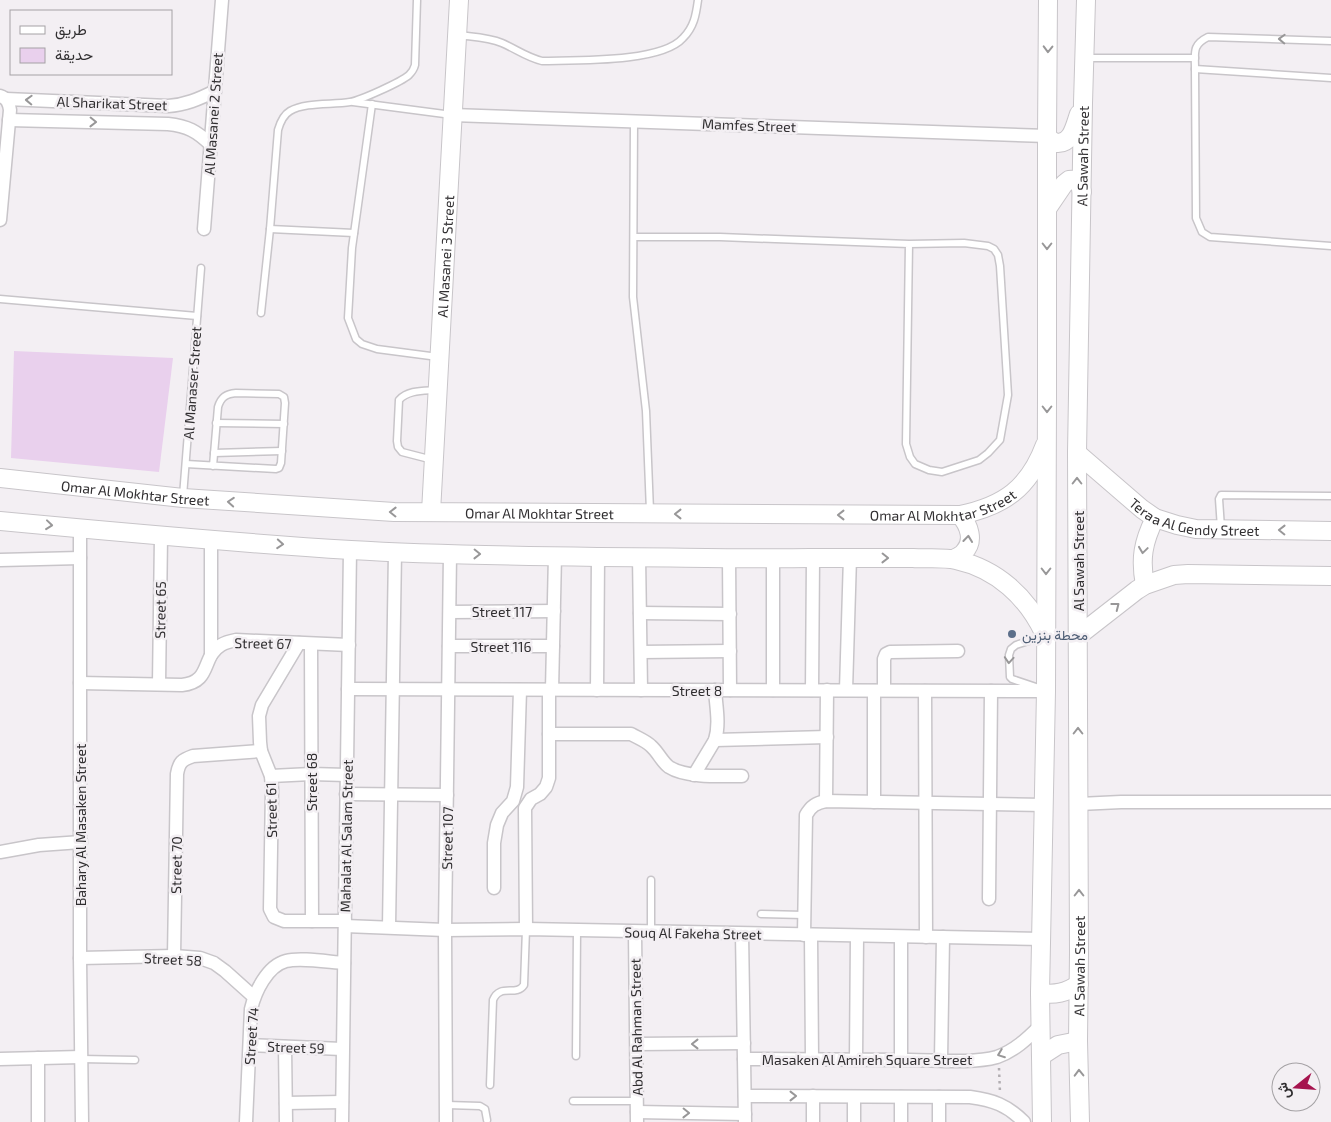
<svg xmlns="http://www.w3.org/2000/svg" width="1331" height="1122" font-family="'Exo 2',Vazirmatn,sans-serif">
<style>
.green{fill:#e9d0ed}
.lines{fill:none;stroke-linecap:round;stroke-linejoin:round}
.lane-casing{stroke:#c8c5c9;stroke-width:9}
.street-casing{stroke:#c8c5c9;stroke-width:15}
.secondary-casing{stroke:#c8c5c9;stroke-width:20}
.path{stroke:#b2aeb2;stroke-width:2.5;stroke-dasharray:2.5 4;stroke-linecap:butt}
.lane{stroke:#fff;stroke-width:6}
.street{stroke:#fff;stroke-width:12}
.secondary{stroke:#fff;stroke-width:18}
.oneway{stroke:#989798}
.service-dot{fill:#5c6f8a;stroke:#f3eff3;stroke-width:2}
.labels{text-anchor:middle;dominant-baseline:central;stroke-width:5;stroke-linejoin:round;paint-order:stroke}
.street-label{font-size:14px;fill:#312f31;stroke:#f3eff3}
.service-label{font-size:14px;fill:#4e5e75;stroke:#f3eff3;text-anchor:start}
</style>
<rect width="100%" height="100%" fill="#f3eff3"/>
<path class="green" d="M14,351L173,358L159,472L11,458Z"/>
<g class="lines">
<defs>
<g id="lane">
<path d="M458,35C473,37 488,37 502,43C516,49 526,57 542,61C575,60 661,63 683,38C694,27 696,15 698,0"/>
<path d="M1331,41L1208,37C1192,45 1195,52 1195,69L1196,218L1202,232L1210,237L1331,246"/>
<path d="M1086,58H1195"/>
<path d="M1195,69L1331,78"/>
<path d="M353,102L452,115"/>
<path d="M372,104L352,248L348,318L356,339L362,344L377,349L438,357"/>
<path d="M634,121L633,297L646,411L650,511"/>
<path d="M270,229L354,233"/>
<path d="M634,237H720L909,244L964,243L988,246L994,249L998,255L1000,266L1008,395L1000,440L988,453L979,460L942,472L929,470L915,464L910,457L906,444L909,244"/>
<path d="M0,299L197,316"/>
<path d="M261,313L270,229L278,130C280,123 283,115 290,111C305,102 332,105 350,102C361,100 401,82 409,75C412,72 414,69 415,65L417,0"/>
<path d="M216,423L284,424"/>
<path d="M214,453L282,451"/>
<path d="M433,460L402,452L398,447L397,441L399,400C408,390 423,391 436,390"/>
<path d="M186,464L276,469L279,468L281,463L285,403L284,397L279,394L236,393C226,394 221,397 218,407L213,466"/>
<path d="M183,496L201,268"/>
<path d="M1221,528L1219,499L1221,495L1331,496"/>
<path d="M1036,687L1012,679L1010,677L1009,655L1011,649L1016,645L1044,636"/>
<path d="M761,914L804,915"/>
<path d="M651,932V880"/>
<path d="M576,1056L577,930"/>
<path d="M81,1059L135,1060"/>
<path d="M490,1085L493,1000C500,983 516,997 524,985L526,929"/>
<path d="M573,1101H637"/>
<path d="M447,1105L480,1106L485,1109L487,1120"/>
</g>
<g id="street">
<path d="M0,96C7,98 9,103 10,110L0,220"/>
<path d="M6,99L168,106C185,105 199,99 215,91"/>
<path d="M452,115L1047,136"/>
<path d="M9,120L168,124C187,126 197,131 211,145"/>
<path d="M204,229L222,0"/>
<path d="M80,528V958L82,1122"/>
<path d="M639,556L641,690"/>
<path d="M729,557L730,690"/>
<path d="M0,560L80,558"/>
<path d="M450,612L554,611"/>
<path d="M640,613L730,614"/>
<path d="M299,643L262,705L259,716L260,742L261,751L271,776L272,789L270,909L274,917L284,921H345"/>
<path d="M311,644L312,921"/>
<path d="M449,646H553"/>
<path d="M641,652L730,651"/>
<path d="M211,655V539"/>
<path d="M80,683L182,685C212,682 201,657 221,645C226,642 231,641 236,640L349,645"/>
<path d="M159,684L161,536"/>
<path d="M348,689L1046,691"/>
<path d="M552,690L555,555"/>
<path d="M597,690L598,557"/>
<path d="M773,690V558"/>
<path d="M812,690L813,558"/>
<path d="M846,690L850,557"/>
<path d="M884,690V659L886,654L890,652L958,651"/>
<path d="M874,691V802"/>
<path d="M925,691L926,937"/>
<path d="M549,734H631C638,738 646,741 651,746C658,752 662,762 669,767C686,778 721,776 742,776"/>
<path d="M715,740L827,737"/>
<path d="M694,775L715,740C720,724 716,706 715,690"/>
<path d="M271,776L311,774L347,775"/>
<path d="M346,794L447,795"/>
<path d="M826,801L827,690"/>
<path d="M1079,804L1121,802H1331"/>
<path d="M0,852L39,845L81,842"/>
<path d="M494,888V843L497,825L502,813L513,801L517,787L520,690"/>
<path d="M989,899L991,691"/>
<path d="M345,926L445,930L526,929L1042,939"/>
<path d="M389,927L395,552"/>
<path d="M526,929L525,808L531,799L540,794L546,787L549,778V690"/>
<path d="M635,932L637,1122"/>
<path d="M742,934L745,1122"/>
<path d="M804,935L806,815C811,806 816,803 826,801L1044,805"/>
<path d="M811,935L812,1059"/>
<path d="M901,937V1060"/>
<path d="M174,956L177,774C179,762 182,760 193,756L261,751"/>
<path d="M80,958L174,956L200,958L214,963L225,971L254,997"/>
<path d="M637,1044L744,1043"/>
<path d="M250,1045L342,1049"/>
<path d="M285,1047L286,1122"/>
<path d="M38,1058V1122"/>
<path d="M0,1059L81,1057"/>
<path d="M744,1059C799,1059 854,1060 909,1060C936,1060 971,1064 997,1057C1014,1051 1027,1039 1040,1026"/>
<path d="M856,1060L857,936"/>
<path d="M941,1060L943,937"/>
<path d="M745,1096L970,1097C993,1100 1007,1105 1024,1122"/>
<path d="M813,1096V1122"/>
<path d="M286,1103L342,1102"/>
<path d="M637,1112L745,1114"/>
<path d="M246,1122L251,1009C255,992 267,966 286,961C300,957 329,962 344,963"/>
<path d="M342,1122L350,550"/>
<path d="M446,1122L445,930L450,554"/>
<path d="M854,1122V1097"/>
<path d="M901,1122V1097"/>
<path d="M939,1122V1097"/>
</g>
<g id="secondary">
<path d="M1047,136C1050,140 1052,142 1057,143C1072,144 1075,125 1079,114"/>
<path d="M1047,209L1064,184L1069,180C1078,179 1080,184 1082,192"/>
<path id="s1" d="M1077,453L1142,509L1155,518L1177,525L1196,529L1331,531"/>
<path id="s2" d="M0,478L183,498L394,512L960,515C1004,506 1029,488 1045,445"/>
<path id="s3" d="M431,512L459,0"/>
<path d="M0,521C117,532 234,543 351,550C433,555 517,556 599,557C670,557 740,559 810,558C845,558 879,558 913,558C927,559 943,557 956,560C997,569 1027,597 1044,633"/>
<path d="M954,559C957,557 962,555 964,552C975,541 969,525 960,515"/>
<path d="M1145,585C1140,559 1143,542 1155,518"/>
<path d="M1078,636L1137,590L1145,585L1174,575L1188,574L1331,576"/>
<path d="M1040,993C1055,995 1066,993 1079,984"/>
<path d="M1041,1056L1058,1045L1078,1041"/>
<path d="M1042,1122L1040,993L1046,691L1047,398V136L1048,0"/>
<path id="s4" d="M1080,1122L1078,1041L1079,953L1077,453L1083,103L1086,0"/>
</g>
</defs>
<use href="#lane" class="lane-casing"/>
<use href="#street" class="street-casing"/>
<use href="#secondary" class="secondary-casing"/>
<path class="path" d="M999,1068L1000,1093"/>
<use href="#lane" class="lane"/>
<use href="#street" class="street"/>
<use href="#secondary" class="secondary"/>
</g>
<defs><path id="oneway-chevron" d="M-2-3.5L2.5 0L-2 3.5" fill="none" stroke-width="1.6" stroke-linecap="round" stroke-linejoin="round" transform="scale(1.25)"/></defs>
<g class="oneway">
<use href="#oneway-chevron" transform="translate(1282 39) rotate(-178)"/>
<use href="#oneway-chevron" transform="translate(1048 49) rotate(91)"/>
<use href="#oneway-chevron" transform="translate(29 100) rotate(-178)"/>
<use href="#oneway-chevron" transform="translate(93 122) rotate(1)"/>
<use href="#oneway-chevron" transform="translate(1047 246) rotate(90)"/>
<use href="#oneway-chevron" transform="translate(1047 409) rotate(90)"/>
<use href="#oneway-chevron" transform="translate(1077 481) rotate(-90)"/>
<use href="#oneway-chevron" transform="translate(231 502) rotate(-176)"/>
<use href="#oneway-chevron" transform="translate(393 512) rotate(-179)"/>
<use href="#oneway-chevron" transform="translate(678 514) rotate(-180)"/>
<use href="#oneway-chevron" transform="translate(841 515) rotate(-180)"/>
<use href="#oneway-chevron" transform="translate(49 525) rotate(6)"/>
<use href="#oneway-chevron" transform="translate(1282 530) rotate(-179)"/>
<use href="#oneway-chevron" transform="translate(968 539) rotate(-84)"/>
<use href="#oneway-chevron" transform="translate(280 544) rotate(4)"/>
<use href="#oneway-chevron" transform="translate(1143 550) rotate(98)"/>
<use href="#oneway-chevron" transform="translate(477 554) rotate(1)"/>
<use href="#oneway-chevron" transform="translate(885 558) rotate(1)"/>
<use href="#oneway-chevron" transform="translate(1046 571) rotate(90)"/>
<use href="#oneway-chevron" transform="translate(1116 606) rotate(-38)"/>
<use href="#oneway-chevron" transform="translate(1009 660) rotate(94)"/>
<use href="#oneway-chevron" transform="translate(1078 731) rotate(-90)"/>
<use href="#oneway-chevron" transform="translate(1079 893) rotate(-90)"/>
<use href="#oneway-chevron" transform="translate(695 1044) rotate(180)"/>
<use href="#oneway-chevron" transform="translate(1001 1054) rotate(159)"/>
<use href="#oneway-chevron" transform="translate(1079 1073) rotate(-91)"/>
<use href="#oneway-chevron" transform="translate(793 1096)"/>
<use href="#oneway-chevron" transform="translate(686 1113) rotate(1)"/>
</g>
<circle class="service-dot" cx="1012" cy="634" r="5"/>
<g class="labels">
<g class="street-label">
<text transform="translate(112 103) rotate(2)">Al Sharikat Street</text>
<text transform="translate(213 114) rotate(-86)">Al Masanei 2 Street</text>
<text transform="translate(749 125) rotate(2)">Mamfes Street</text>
<text stroke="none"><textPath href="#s4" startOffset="966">Al Sawah Street</textPath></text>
<text stroke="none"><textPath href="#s3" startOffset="256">Al Masanei 3 Street</textPath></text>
<text transform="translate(192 383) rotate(-86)">Al Manaser Street</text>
<text stroke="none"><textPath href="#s2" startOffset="136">Omar Al Mokhtar Street</textPath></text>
<text stroke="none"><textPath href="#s2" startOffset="946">Omar Al Mokhtar Street</textPath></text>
<text stroke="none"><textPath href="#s2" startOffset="541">Omar Al Mokhtar Street</textPath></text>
<text stroke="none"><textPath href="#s1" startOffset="140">Teraa Al Gendy Street</textPath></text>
<text transform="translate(1078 561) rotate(-90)">Al Sawah Street</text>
<text transform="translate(160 610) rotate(-89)">Street 65</text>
<text x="502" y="611">Street 117</text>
<text transform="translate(263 643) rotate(1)">Street 67</text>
<text x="501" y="646">Street 116</text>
<text x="697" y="690">Street 8</text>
<text transform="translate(311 782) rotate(-90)">Street 68</text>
<text transform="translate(271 810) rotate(-91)">Street 61</text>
<text transform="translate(80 825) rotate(-90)">Bahary Al Masaken Street</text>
<text transform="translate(346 836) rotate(-89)">Mahalat Al Salam Street</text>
<text transform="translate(447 838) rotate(-89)">Street 107</text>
<text transform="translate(176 865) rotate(-89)">Street 70</text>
<text transform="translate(693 933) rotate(1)">Souq Al Fakeha Street</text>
<text transform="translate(173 959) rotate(3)">Street 58</text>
<text stroke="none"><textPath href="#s4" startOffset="156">Al Sawah Street</textPath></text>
<text transform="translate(636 1027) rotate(-91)">Abd Al Rahman Street</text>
<text transform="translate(251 1036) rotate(-86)">Street 74</text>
<text transform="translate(296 1047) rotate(2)">Street 59</text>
<text x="867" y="1059">Masaken Al Amireh Square Street</text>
</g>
<g class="service-label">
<text x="1022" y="634">محطة بنزين</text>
</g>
</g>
<rect x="10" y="10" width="162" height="65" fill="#f3eff3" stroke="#a5a2a5"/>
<rect x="20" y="26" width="25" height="8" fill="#ffffff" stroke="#a5a2a5"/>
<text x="55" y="35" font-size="15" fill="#312f31">طريق</text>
<rect x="20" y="48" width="25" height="15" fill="#e9d0ed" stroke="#a5a2a5"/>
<text x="55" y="60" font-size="15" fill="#312f31">حديقة</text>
<g transform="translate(1296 1087) rotate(253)"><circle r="24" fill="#f3eff3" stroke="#a5a2a5"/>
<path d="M0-4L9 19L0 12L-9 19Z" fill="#a6134e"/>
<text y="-8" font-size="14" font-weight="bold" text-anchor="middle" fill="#312f31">ش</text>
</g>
</svg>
